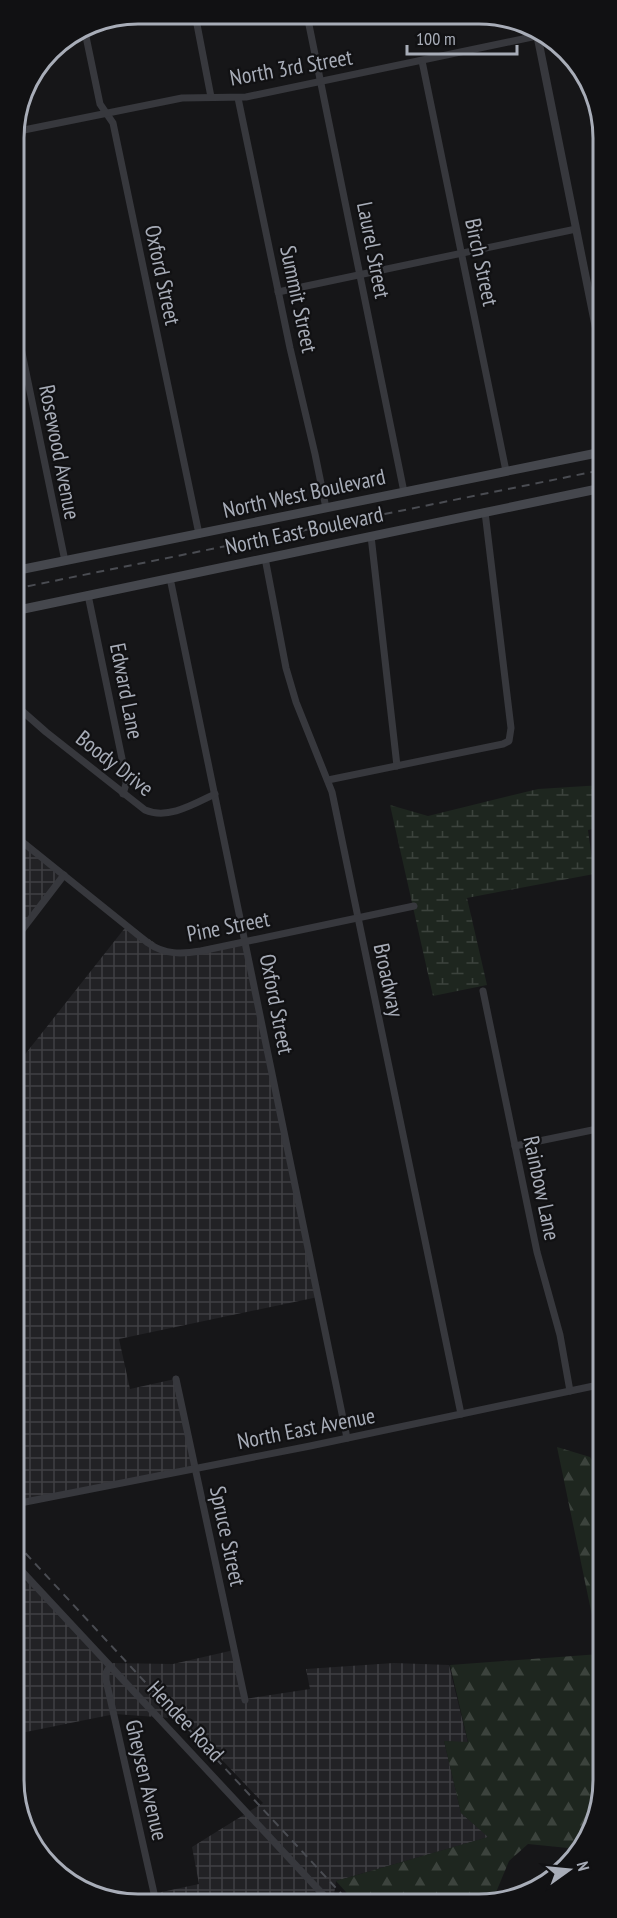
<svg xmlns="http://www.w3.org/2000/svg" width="617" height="1918" font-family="'PT Sans Narrow',sans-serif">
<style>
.industrial{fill:url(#industrial-grid)}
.forest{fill:url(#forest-firs)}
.wetland{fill:url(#wetland-marsh)}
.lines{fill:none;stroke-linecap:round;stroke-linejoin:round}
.minor{stroke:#37383d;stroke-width:7}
.tertiary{stroke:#37383d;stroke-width:8}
.secondary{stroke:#45474d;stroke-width:9}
.rail{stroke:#4a4c52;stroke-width:2;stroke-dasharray:8 6;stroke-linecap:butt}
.labels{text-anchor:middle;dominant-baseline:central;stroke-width:4.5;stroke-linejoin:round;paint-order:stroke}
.street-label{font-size:22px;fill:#a8adb8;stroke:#111113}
.rim{fill:none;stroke:#a8adb8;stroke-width:3}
</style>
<defs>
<pattern id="industrial-grid" width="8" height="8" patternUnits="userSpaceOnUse" patternTransform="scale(1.5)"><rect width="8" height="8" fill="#222225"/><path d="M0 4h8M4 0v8" fill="none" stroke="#3f3f43"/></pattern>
<pattern id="forest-firs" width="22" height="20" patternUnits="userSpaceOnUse" patternTransform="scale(1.5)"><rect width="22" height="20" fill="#1e261f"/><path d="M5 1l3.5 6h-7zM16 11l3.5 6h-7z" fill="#3c433d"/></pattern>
<pattern id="wetland-marsh" width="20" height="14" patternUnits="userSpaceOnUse" patternTransform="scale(1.5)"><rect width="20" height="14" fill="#1e261f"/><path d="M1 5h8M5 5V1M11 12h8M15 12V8" fill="none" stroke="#3c433d"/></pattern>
</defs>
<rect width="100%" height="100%" fill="#161618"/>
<g class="industrial">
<path d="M15,836L62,875L22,926L15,921Z"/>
<path d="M128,924L169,953L245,940L318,1297L119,1339L130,1389L175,1379L194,1469L15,1506V1067Z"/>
<path d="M32,1581L109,1663L173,1664L234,1650L245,1699L310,1689L306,1669L394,1663L449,1665L468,1743L444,1741L461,1813L489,1837L336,1881L333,1902H159L157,1893L199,1884L192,1847L263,1803L183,1719L115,1714L16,1734V1585Z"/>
</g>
<path class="forest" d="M557,1447L590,1457L603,1477V1788L578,1849L528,1844L509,1861L492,1902H355L336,1881L488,1837L461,1813L444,1741L468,1742L450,1665L600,1654Z"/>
<path class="wetland" d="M602,785V827L588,830L594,874L467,898L487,985L433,996L390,805L428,816L538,789Z"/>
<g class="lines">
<g class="minor">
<path d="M195,14L211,97"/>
<path d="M307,15L404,492"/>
<path d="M84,27L100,104L113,123L199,534"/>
<path d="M422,61L506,471"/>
<path d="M238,98L290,348L315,454L326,508"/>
<path d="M14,132L182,98L246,97L537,36"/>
<path d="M278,292L576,229"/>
<path d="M14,314L65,561"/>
<path d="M371,536L397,766"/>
<path d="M265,558L286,668L296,702L332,792L461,1414"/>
<path d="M170,578L347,1438"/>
<path d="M88,595L125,773L126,784L123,794"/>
<path d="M14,691L21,710L46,732L145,810C168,820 194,804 215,794"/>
<path d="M328,780L503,744L509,741L511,728L485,512"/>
<path d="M15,836L148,943C165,955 182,954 201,951L414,906"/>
<path d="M15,939L64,875"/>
<path d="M483,991L537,1252L560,1335L570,1391"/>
<path d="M515,1146L602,1128"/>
<path d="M176,1379L245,1700"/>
<path d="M15,1504L310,1446L603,1384"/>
<path d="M16,1565L330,1902"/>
<path d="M110,1666L106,1673V1680L156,1902"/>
</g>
<path class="tertiary" d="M537,34L601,353"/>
<g class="secondary">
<path d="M14,571L602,452"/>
<path d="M14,611L602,488"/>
</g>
<g class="rail">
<path d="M14,589L602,470"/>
<path d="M16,1543L349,1902"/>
</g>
</g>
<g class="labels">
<g class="street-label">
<text transform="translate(291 67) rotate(-10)">North 3rd Street</text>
<text transform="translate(374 250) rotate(79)">Laurel Street</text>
<text transform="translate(482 262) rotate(78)">Birch Street</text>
<text transform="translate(163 275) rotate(78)">Oxford Street</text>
<text transform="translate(299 299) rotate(78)">Summit Street</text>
<text transform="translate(60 452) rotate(79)">Rosewood Avenue</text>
<text transform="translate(304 493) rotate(-12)">North West Boulevard</text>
<text transform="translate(304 530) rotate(-12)">North East Boulevard</text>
<text transform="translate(127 691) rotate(79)">Edward Lane</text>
<text transform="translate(115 763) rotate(38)">Boody Drive</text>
<text transform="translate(228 926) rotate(-11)">Pine Street</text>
<text transform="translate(389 980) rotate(78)">Broadway</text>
<text transform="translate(277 1004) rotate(79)">Oxford Street</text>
<text transform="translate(542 1188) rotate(78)">Rainbow Lane</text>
<text transform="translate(306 1428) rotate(-11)">North East Avenue</text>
<text transform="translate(228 1536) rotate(78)">Spruce Street</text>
<text transform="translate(186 1721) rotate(47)">Hendee Road</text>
<text transform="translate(147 1780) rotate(77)">Gheysen Avenue</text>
</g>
</g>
<path d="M0 0H617V1918H0ZM138 24H479A114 114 0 0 1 593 138V1780A114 114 0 0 1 479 1894H138A114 114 0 0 1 24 1780V138A114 114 0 0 1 138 24Z" fill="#111113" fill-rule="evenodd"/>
<path class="rim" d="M138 24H479A114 114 0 0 1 593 138V1780A114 114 0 0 1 479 1894H138A114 114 0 0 1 24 1780V138A114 114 0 0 1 138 24Z"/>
<g transform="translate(569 1870) rotate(75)" stroke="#111113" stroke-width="4.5" paint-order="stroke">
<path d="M0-4.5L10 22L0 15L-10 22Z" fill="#a8adb8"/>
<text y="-9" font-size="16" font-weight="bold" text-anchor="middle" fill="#a8adb8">N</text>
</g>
<path d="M407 45v9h110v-9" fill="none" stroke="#a8adb8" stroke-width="3"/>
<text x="416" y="45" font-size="18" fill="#a8adb8" stroke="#111113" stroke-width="4.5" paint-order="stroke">100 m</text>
</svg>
